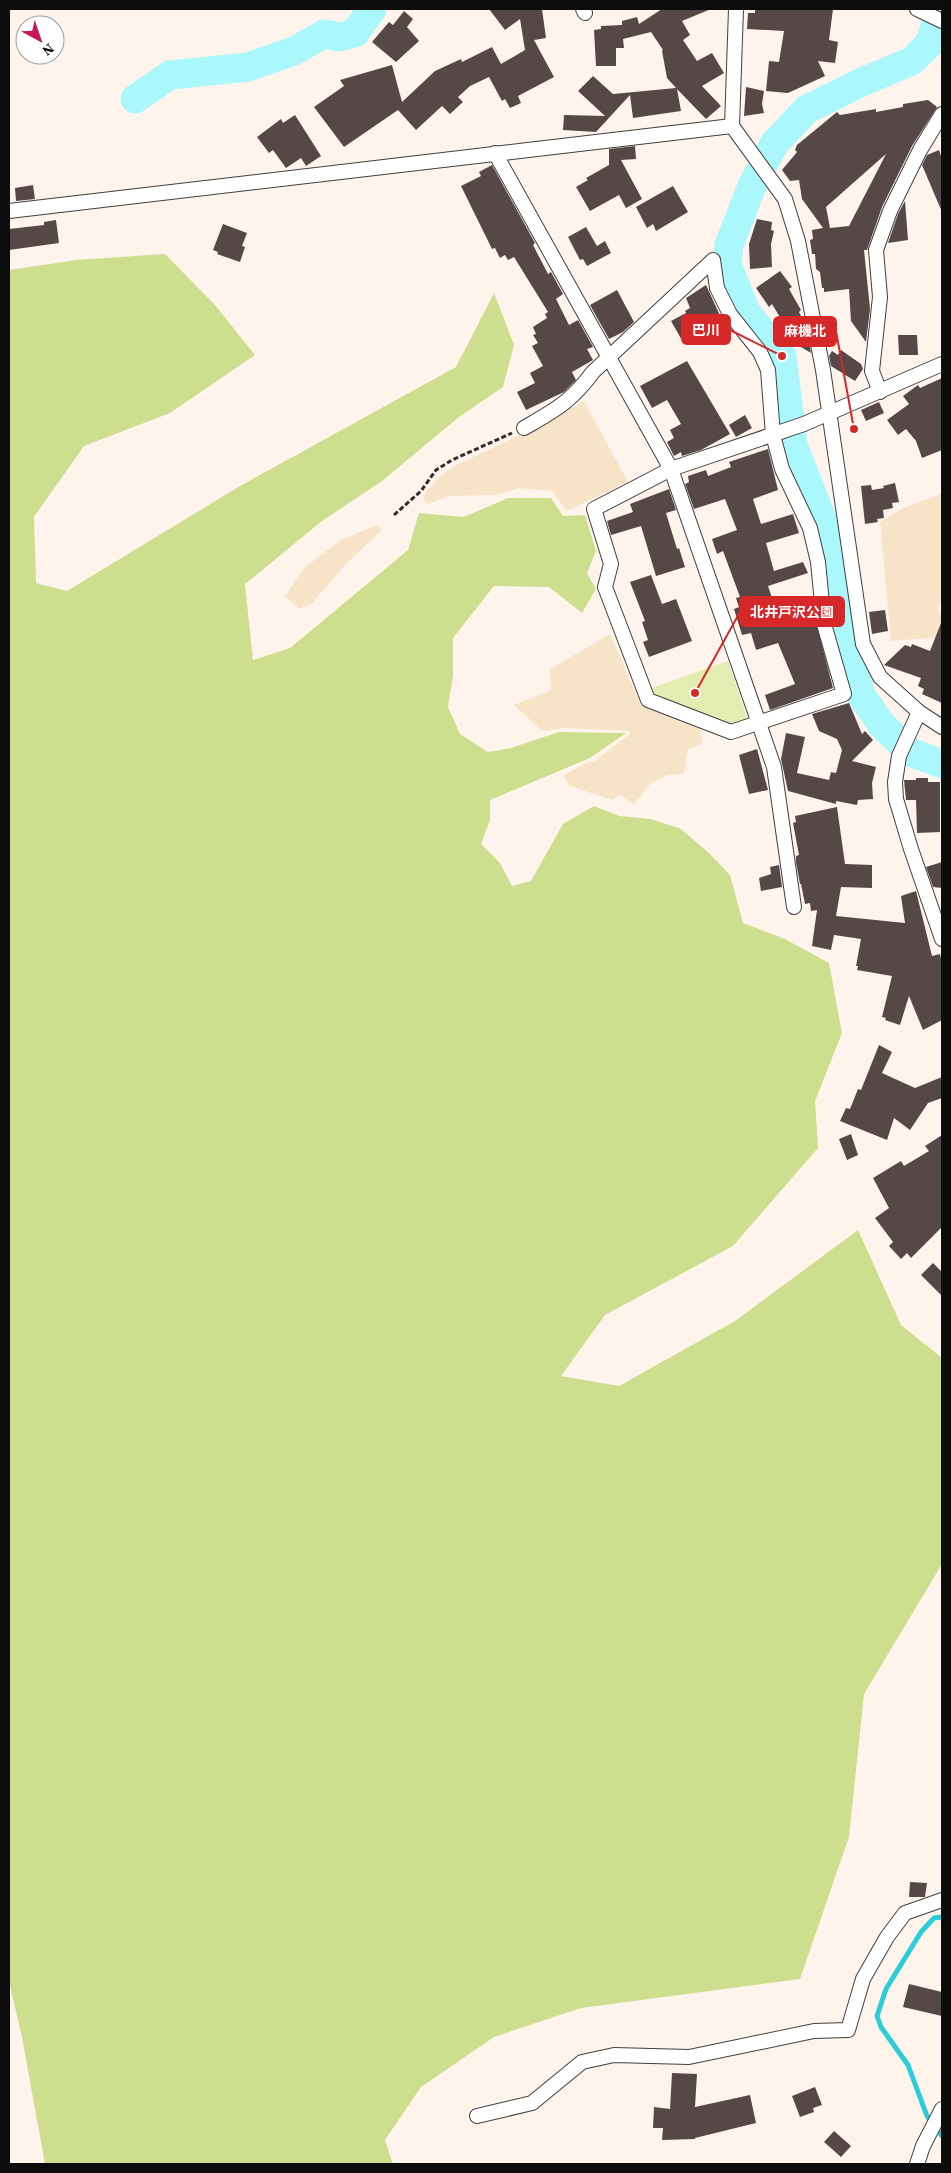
<svg xmlns="http://www.w3.org/2000/svg" width="951" height="2173" font-family="'Source Serif 4','Noto Sans JP',serif">
<style>
.farmland{fill:#f7e4c8}
.green{fill:#e4edb1}
.forest{fill:#cddf8f}
.lines{fill:none;stroke-linecap:round;stroke-linejoin:round}
.stream{stroke:#2bcdd9;stroke-width:5}
.river{stroke:#aaf8fc;stroke-width:29}
.building{fill:#554847;fill-rule:evenodd}
.street-casing{stroke:#3f3f3f;stroke-width:16}
.path{stroke:#2e2e2e;stroke-width:3;stroke-dasharray:5 2.5;stroke-linecap:butt}
.street{stroke:#fff;stroke-width:14}
.leader{fill:none;stroke:#d62828;stroke-width:2}
.callout-dot{fill:#d62828;stroke:#fff;stroke-width:2}
.callout{fill:#d62828;stroke:#d62828;stroke-width:2}
.callout-label{font-size:14px;text-anchor:middle;font-weight:bold;fill:#fff}
</style>
<rect width="100%" height="100%" fill="#fff4eb"/>
<g class="farmland">
<path d="M584,401L628,482L567,511L552,491L519,488L497,495L450,496L427,504L423,496L438,478L452,467L530,430Z"/>
<path d="M942,494V595L938,611L942,615V637L891,641L880,522L903,508Z"/>
<path d="M377,525L382,530L349,561L312,603L300,609L285,597L304,568L341,540Z"/>
<path d="M610,634L641,705L701,727L702,744L688,749L684,773L665,776L650,784L634,805L620,795L612,800L570,786L563,776L587,762L595,761L630,734L629,731L564,728L542,731L514,705L551,690L550,669Z"/>
</g>
<path class="green" d="M728,661L748,720L732,724L654,697L651,688Z"/>
<path class="forest" d="M165,254L215,305L255,355L170,413L84,446L34,517L36,583L67,591L240,486L456,367L494,293L514,345L503,387L459,417L382,481L322,521L245,584L253,660L290,648L408,550L419,513L464,517L508,498H551L563,516L585,515L596,551L587,573L596,589L582,613L549,587L494,586L453,638V676L448,707L460,734L488,752L511,748L559,732L626,733L590,758L490,800V820L481,844L500,863L512,886L531,881L563,824L594,806L619,816L651,819L681,829L710,854L730,875L743,923L785,939L829,963L842,1033L815,1101L818,1148L733,1246L605,1315L561,1376L619,1386L735,1321L858,1230L901,1325L942,1358V1564L864,1694L849,1837L800,1979L581,2008L494,2037L421,2087L385,2140L393,2164H45L22,2037L9,1982V270L76,260Z"/>
<g class="lines">
<path class="stream" d="M942,1917L934,1918L921,1932L886,1989L877,2016L881,2027L908,2065L927,2116L942,2136"/>
<g class="river">
<path d="M940,9L930,43L912,61L862,82L807,109L774,144L752,186L729,245L727,264L746,312L782,356L793,445L828,534L840,621L861,695L882,725L910,752L942,764"/>
<path d="M135,99L170,75L248,67L294,51L324,34L339,37L355,33L372,9"/>
</g>
</g>
<g class="building">
<path d="M489,9H542L546,38L534,40L554,77L518,96L521,103L510,108L505,99L502,101L489,77L470,86L458,97L463,102L450,114L442,106L416,130L398,110L344,147L314,107L344,86L340,80L392,65L402,102L435,71L461,59L462,62L492,47L501,64L525,50L520,19L505,30Z"/>
<path d="M662,9H711L682,21L690,35L683,40L697,61L712,53L724,73L702,86L721,106L706,119L677,89L681,111L633,118L630,95L596,132L563,130L564,115L605,116L578,91L593,76L613,94L676,88L667,78L662,51L663,50L651,32L623,39L624,48H616V66H596L594,30L601,29V26L622,25V21L637,17L639,24Z"/>
<path d="M755,9H833L829,40L838,42L835,63L818,61L825,76L788,93L766,91L769,61L779,62L784,31L747,29L748,13H755Z"/>
<path d="M404,11L413,19L407,27L419,41L396,62L372,42L389,22L393,25Z"/>
<path d="M746,87L764,91L762,104L764,113L744,116Z"/>
<path d="M928,100L937,107L912,146L882,207L867,250H864L870,309L866,342L851,321L849,289L824,292V288H822L820,272L816,269L815,254H812L810,240L813,239L812,230L823,228L802,199L799,180L790,181L782,170L797,152L795,150L797,145L837,112L840,115L876,109V112L903,107V104ZM886,154L849,226L830,228L826,207Z"/>
<path d="M295,115L321,156L306,166L301,158L286,168L273,150L269,153L257,137L281,119L283,123Z"/>
<path d="M635,146L636,159L621,160L642,199L626,208L619,195L590,211L576,187L588,180L586,178L609,165V149Z"/>
<path d="M939,150L942,159V212L922,165L927,155Z"/>
<path d="M492,165L535,243L533,245L548,274L551,272L563,294L556,299L569,325L578,320L593,347L587,349L593,360L572,372L576,380L564,392L526,410L517,392L535,383L530,373L543,366L532,346L538,343L533,335L536,334L533,327L547,318L545,314L548,312L514,257L508,260L505,255L500,258L495,248L492,249L461,186L481,176L479,172Z"/>
<path d="M33,185L35,199L16,201L15,188Z"/>
<path d="M673,186L688,212L656,231L653,224L647,228L636,207Z"/>
<path d="M905,201L908,240L888,243L898,214Z"/>
<path d="M757,219L772,222L771,230L774,231L771,244L772,267L750,269L749,244Z"/>
<path d="M56,220L59,243L9,250V229L44,225V222Z"/>
<path d="M223,224L247,233L242,246L245,247L240,262L217,254L218,252L213,250Z"/>
<path d="M586,227L597,246L605,241L611,253L587,266L583,259L580,260L568,237Z"/>
<path d="M780,271L792,287L789,289L801,310L799,312L803,320L799,323L808,337L811,353L796,344L772,304L769,307L756,288Z"/>
<path d="M706,285L722,320L683,342L671,321L686,313L685,311L690,308L686,298Z"/>
<path d="M617,290L634,322L623,332L609,339L590,305Z"/>
<path d="M898,335H917L918,355H899Z"/>
<path d="M841,350L861,364L863,369L855,381L831,366L829,356L832,351L838,355Z"/>
<path d="M687,361L730,434L701,450L682,456L681,452L674,456L667,442L674,438L670,430L681,424L667,400L652,408L640,386Z"/>
<path d="M942,378V450L922,458L916,441L906,429L898,435L887,420L909,404L903,396L918,385L920,388Z"/>
<path d="M879,402L884,413L866,421L861,410Z"/>
<path d="M745,415L752,428L736,437L729,425Z"/>
<path d="M768,449L778,490L753,499L761,524L793,514L799,533L766,543L774,571L803,562L808,573L768,586L781,624L799,618L801,623L815,618L833,688L770,710L765,695L795,684L778,643L756,650L751,633L742,635L734,609L739,607L736,598L740,597L723,551L717,554L712,539L737,530L725,499L694,509L685,484L689,482L688,476L706,470L708,476L731,467L729,462Z"/>
<path d="M895,483L899,502L892,503L893,508L883,510L884,518L877,519L878,522L865,524L861,486L871,485L872,490L884,488L883,486Z"/>
<path d="M669,489L676,510L666,513L677,549L679,548L685,567L656,576L641,526L611,535L607,521L633,512L630,504Z"/>
<path d="M651,575L662,604L676,599L692,641L649,657L643,642L648,640L642,622L645,621L630,582Z"/>
<path d="M885,610L888,631L872,634L869,612Z"/>
<path d="M941,623H942V703L922,694L924,689L918,686L921,678L884,665L905,645L911,647L912,644L930,651Z"/>
<path d="M849,703L862,734L865,731L873,740L852,761L876,767L872,783L873,799L858,800L857,805L836,801V804L788,791L781,759L786,733L805,737L797,773L829,780L831,772L836,773L842,750L837,739L819,731L812,714Z"/>
<path d="M757,749L768,790L749,794L739,755Z"/>
<path d="M916,778H928V782H940V832L917,833L916,800H906L904,780H916Z"/>
<path d="M837,807L845,864L872,865V888L841,887L836,916L905,923L901,896L916,891L932,956L940,954L942,963V1020L923,1030L909,996L900,1025L885,1020L886,1018L882,1017L892,976L857,970L858,966H856L861,939L834,935L831,950L812,946L817,910L811,911L810,903L805,904L801,884H800L796,862V856L799,855L793,823L796,822L795,816Z"/>
<path d="M942,862V888L933,887L926,867Z"/>
<path d="M779,865L782,887L761,891L759,878L771,874L770,867Z"/>
<path d="M879,1045L892,1052L882,1073L915,1088L942,1077V1098L928,1103L910,1130L894,1118L887,1140L840,1121L846,1108L850,1109L858,1089L861,1090Z"/>
<path d="M851,1134L858,1155L847,1160L839,1139Z"/>
<path d="M942,1135V1227L911,1258L907,1253L901,1259L889,1246L893,1242L875,1218L889,1208L873,1178L901,1161L904,1166L929,1151L925,1146Z"/>
<path d="M933,1263L942,1272V1296L921,1275Z"/>
<path d="M910,1882L927,1883L925,1897H909Z"/>
<path d="M909,1984L942,1992V2016L903,2007Z"/>
<path d="M672,2073L697,2074L695,2107L750,2095L756,2123L695,2138V2139L662,2140L663,2128H653L654,2107L670,2109Z"/>
<path d="M815,2087L822,2105L813,2108L814,2112L800,2117L792,2096Z"/>
<path d="M834,2131L851,2146L841,2157L824,2142Z"/>
</g>
<g class="lines">
<defs>
<g id="street">
<path d="M583,9L585,13"/>
<path d="M736,9L732,126L785,199L798,241L823,370L863,644L880,677L919,712L942,727"/>
<path d="M917,9L942,21"/>
<path d="M495,153L671,469L774,767L794,907"/>
<path d="M9,211L732,126"/>
<path d="M880,392L872,371L880,297L876,250L890,211L920,150L942,114"/>
<path d="M524,428C555,410 571,402 593,372L713,260L717,288L730,314L760,352L768,370L773,435L782,469L810,528L818,562L824,624L844,694L731,732L648,700L605,587L611,564L594,509L671,469L804,424L942,364"/>
<path d="M919,712L899,756L895,782L896,799L911,849L942,939"/>
<path d="M477,2116L532,2103L582,2062L614,2055L689,2057L814,2031L848,2030L863,1979L887,1937L905,1913L942,1900"/>
<path d="M917,2164L923,2146L942,2109"/>
</g>
</defs>
<use href="#street" class="street-casing"/>
<path class="path" d="M394,515L421,491L436,470L452,460L512,433"/>
<use href="#street" class="street"/>
</g>
<path class="leader" d="M782 356L730 330M854 429L836 331M695 693L740 612"/>
<g class="callout-dot">
<circle cx="782" cy="356" r="5"/>
<circle cx="854" cy="429" r="5"/>
<circle cx="695" cy="693" r="5"/>
</g>
<g class="callout">
<rect x="682" y="315" width="48" height="29" rx="5"/>
<rect x="774" y="317" width="62" height="29" rx="5"/>
<rect x="740" y="597" width="104" height="29" rx="5"/>
</g>
<g class="callout-label">
<text x="706" y="335">巴川</text>
<text x="805" y="336">麻機北</text>
<text x="792" y="617">北井戸沢公園</text>
</g>
<rect width="951" height="2173" fill="none" stroke="#0c0c0c" stroke-width="20"/>
<g transform="translate(40 40) rotate(140)"><circle r="24" fill="#ffffff" stroke="#9e9e9e"/>
<path d="M0-4L9 19L0 12L-9 19Z" fill="#c7185a"/>
<text y="-8" font-size="14" font-weight="bold" text-anchor="middle" fill="#0c0c0c">N</text>
</g>
</svg>
